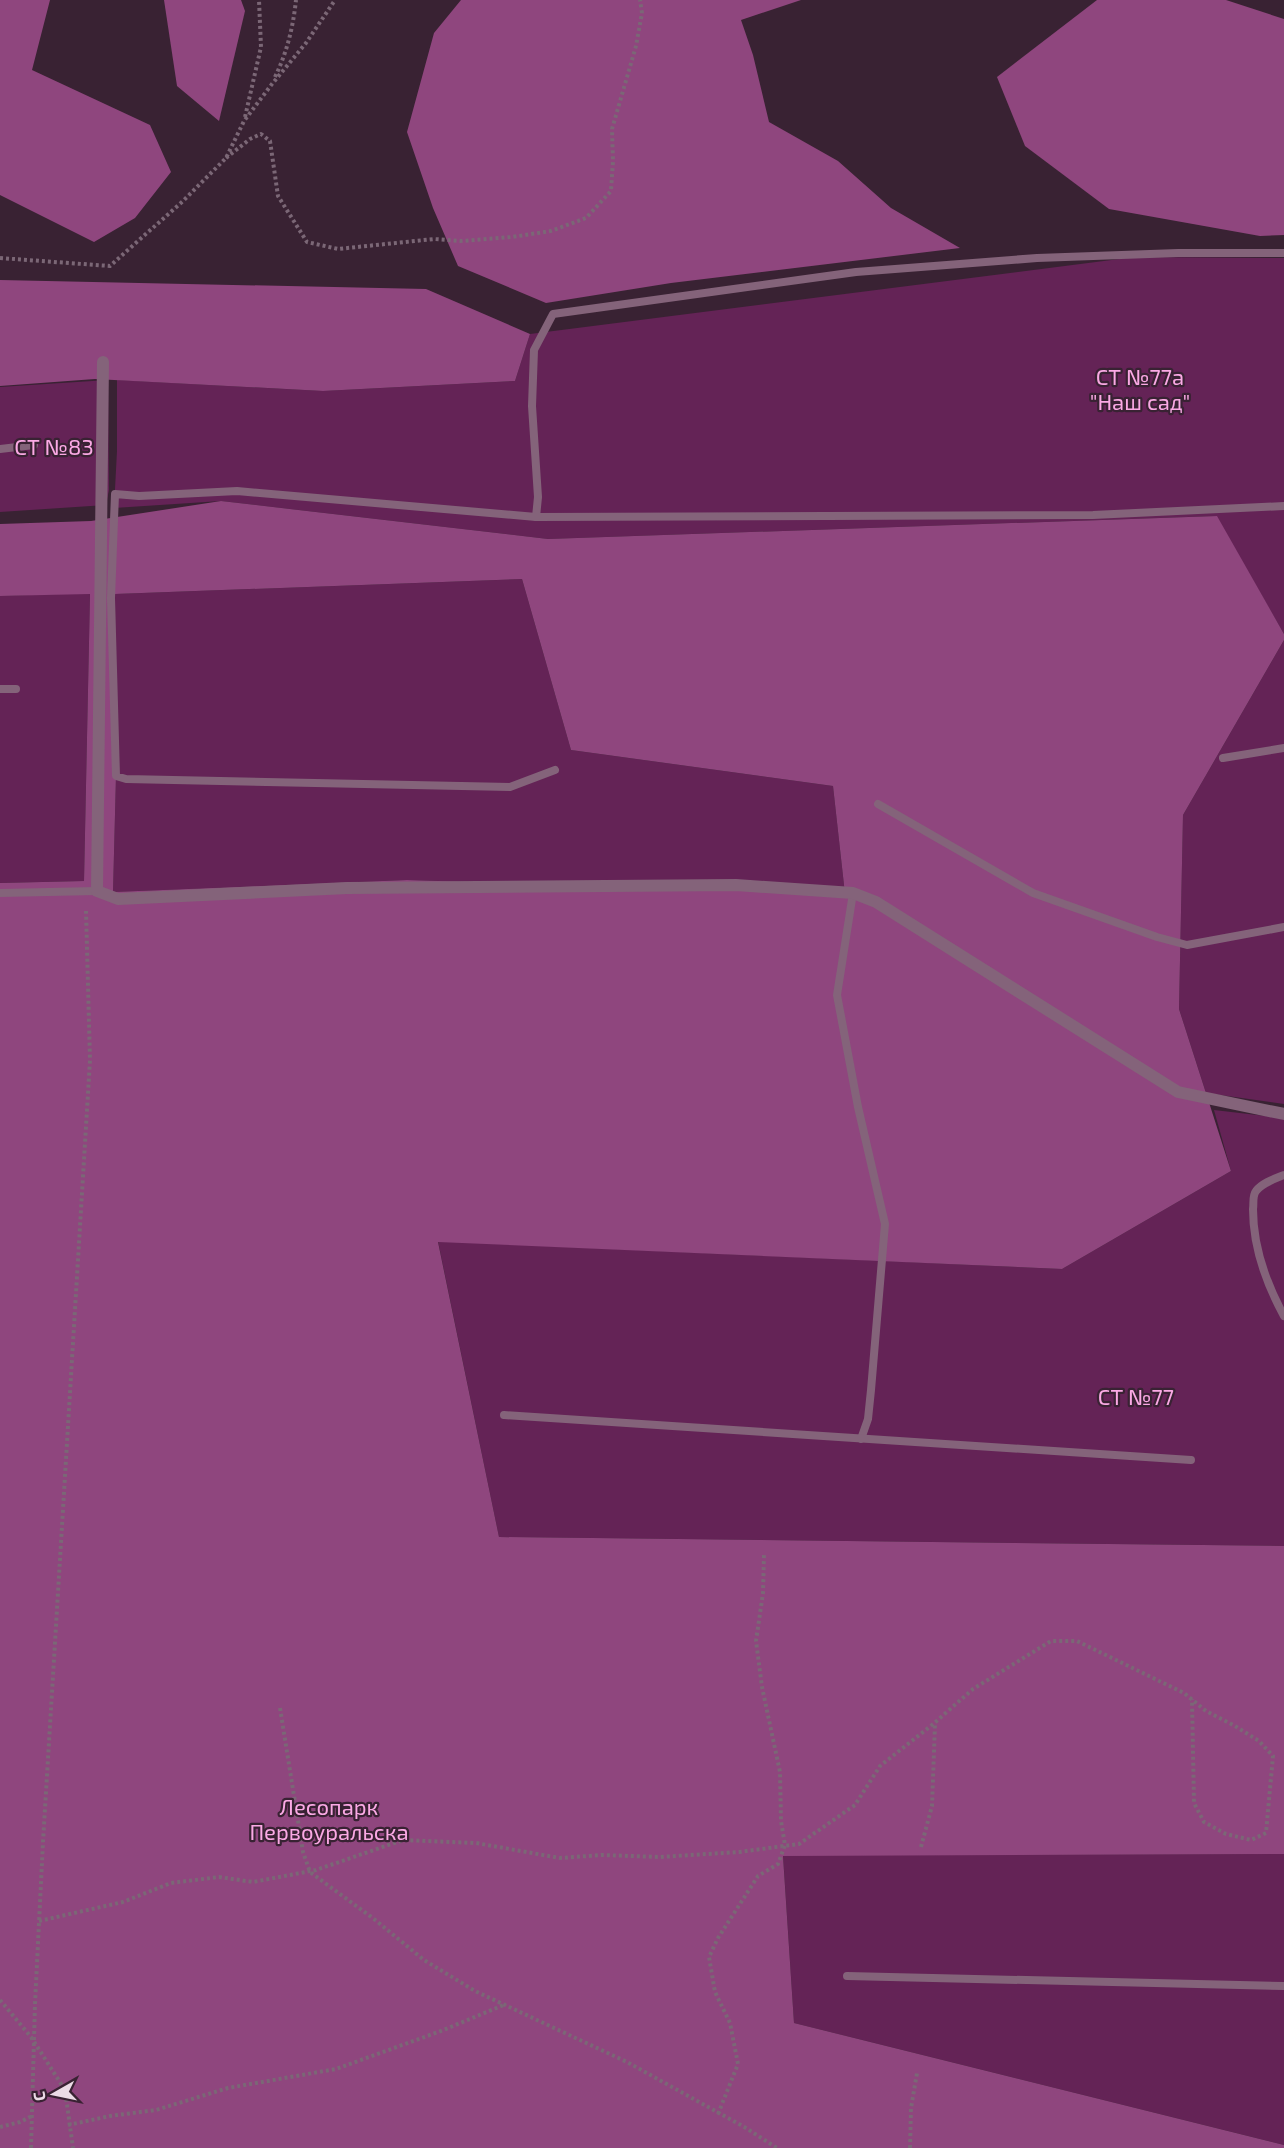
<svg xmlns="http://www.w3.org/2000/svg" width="1284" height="2148" font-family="'Exo 2',sans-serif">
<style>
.green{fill:#642356}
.forest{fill:#8f467e;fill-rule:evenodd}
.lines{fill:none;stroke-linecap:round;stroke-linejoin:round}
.path{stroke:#7b6776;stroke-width:4;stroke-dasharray:3 3;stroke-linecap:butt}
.lane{stroke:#84637a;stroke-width:8}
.street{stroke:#84637a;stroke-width:12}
.labels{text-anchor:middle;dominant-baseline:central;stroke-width:4.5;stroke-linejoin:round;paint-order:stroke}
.park-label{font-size:22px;fill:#fba9e5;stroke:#392233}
</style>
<rect width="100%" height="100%" fill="#392233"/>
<g class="green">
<path d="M1135,257L1284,258V634L1216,516L548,539L221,501L114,508L117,451V380L323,391L515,381L530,334Z"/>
<path d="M108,380L109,490L106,505L0,512V387Z"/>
<path d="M522,579L571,750L833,786L845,894L407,880L113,892L116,776L115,594Z"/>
<path d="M90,593L84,881L0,883V596Z"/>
<path d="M1284,640V1104L1206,1093L1179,1009L1183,815Z"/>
<path d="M1214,1110L1284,1118V1546L499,1537L438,1241L1062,1269L1231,1171Z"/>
<path d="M1284,1854V2145L794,2023L783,1855Z"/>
</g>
<g class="forest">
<path d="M0,0H50L32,70L150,125L171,172L135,218L94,242L0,195Z"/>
<path d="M164,0H241L245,11L219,121L177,86Z"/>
<path d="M461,0H801L741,20L753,55L769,122L838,161L891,208L960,248L671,283L546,303L458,266L433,208L407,132L434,33Z"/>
<path d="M1097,0H1226L1284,19V235L1260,236L1109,209L1025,146L997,77Z"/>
<path d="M0,280L426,289L530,334L515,381L323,391L95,379L0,386Z"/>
<path d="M221,501L548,539L1217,516L1284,634V640L1183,815L1179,1009L1231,1171L1062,1269L438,1242L499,1537L1284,1546V1854L783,1856L794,2023L1284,2145V2148H0V883L84,881L90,594L0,596V524L91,521ZM522,579L571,750L833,786L845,894L407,880L113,892L116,776L115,594Z"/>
</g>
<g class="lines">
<g class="path">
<path d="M275,77C287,52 293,28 296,0"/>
<path d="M245,117L261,47L259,0"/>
<path d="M226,158L250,139L261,134L270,141L278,196L307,242L338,249L434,239L461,241L512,237L551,231L586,218L611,191L613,161L612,129L636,46L642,13L640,0"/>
<path d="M0,258L110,266L183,201L226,158L244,121L272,84L306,43L335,0"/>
<path d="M280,1708L303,1852L310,1872L374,1919L424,1960L475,1991L627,2062L746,2128L777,2148"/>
<path d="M921,1847L932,1806L935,1724"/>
<path d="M39,1921L123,1902L171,1883L219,1877L253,1882L316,1870L403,1840L476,1843L560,1858L602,1855L660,1857L739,1852L799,1844L855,1805L880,1766L932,1725L973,1689L1051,1641H1077L1184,1693L1206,1711L1235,1726L1259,1741L1273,1756L1266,1833L1251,1840L1226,1834L1204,1822L1194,1803L1192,1699"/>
<path d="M0,2000L31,2037L65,2090L73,2148"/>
<path d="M718,2114L738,2064L730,2023L715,1992L709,1957L718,1938L758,1876L778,1864L785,1845L781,1821L780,1772L762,1687L756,1641L763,1593L764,1555"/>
<path d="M68,2125L110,2116L156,2110L228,2088L336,2069L441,2031L506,2004"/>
<path d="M0,2127L20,2122L32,2116"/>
<path d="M31,2148L35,2004L43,1842L90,1060L86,911"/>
<path d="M910,2148L911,2108L917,2073"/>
</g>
<g class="lane">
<path d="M0,449L34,445"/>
<path d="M536,517L538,497L532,406L534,350L553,314L856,272L1037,258L1178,253H1284"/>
<path d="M0,689H16"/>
<path d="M1223,758L1284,748"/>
<path d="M555,770L510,787L126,779L116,776L111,598L115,494L139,496L237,491L536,517L1093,515L1284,506"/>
<path d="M878,804L1033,893L1157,937L1187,945L1284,927"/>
<path d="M0,893L97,891"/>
<path d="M853,893L837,995L858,1107L885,1224L871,1390L868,1419L861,1439"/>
<path d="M1284,1175C1274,1179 1262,1183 1256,1191C1252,1196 1254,1204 1253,1209C1253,1247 1266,1283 1284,1316"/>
<path d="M504,1415L1191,1460"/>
<path d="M847,1976L1284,1986"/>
</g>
<path class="street" d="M103,362L97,891L118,899L347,888L736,885L853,893L876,902L1178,1092L1284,1114"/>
</g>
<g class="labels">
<g class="park-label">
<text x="1140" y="376">СТ №77а<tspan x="1140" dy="25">"Наш сад"</tspan></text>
<text x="54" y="446">СТ №83</text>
<text x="1136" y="1396">СТ №77</text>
<text x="329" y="1806">Лесопарк<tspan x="329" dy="25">Первоуральска</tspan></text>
</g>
</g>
<g transform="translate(54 2094) rotate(261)" stroke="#392233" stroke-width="4.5" paint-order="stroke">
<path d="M0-4.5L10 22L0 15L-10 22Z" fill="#ebdbe6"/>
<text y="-9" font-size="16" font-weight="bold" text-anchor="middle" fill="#ebdbe6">С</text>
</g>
</svg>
